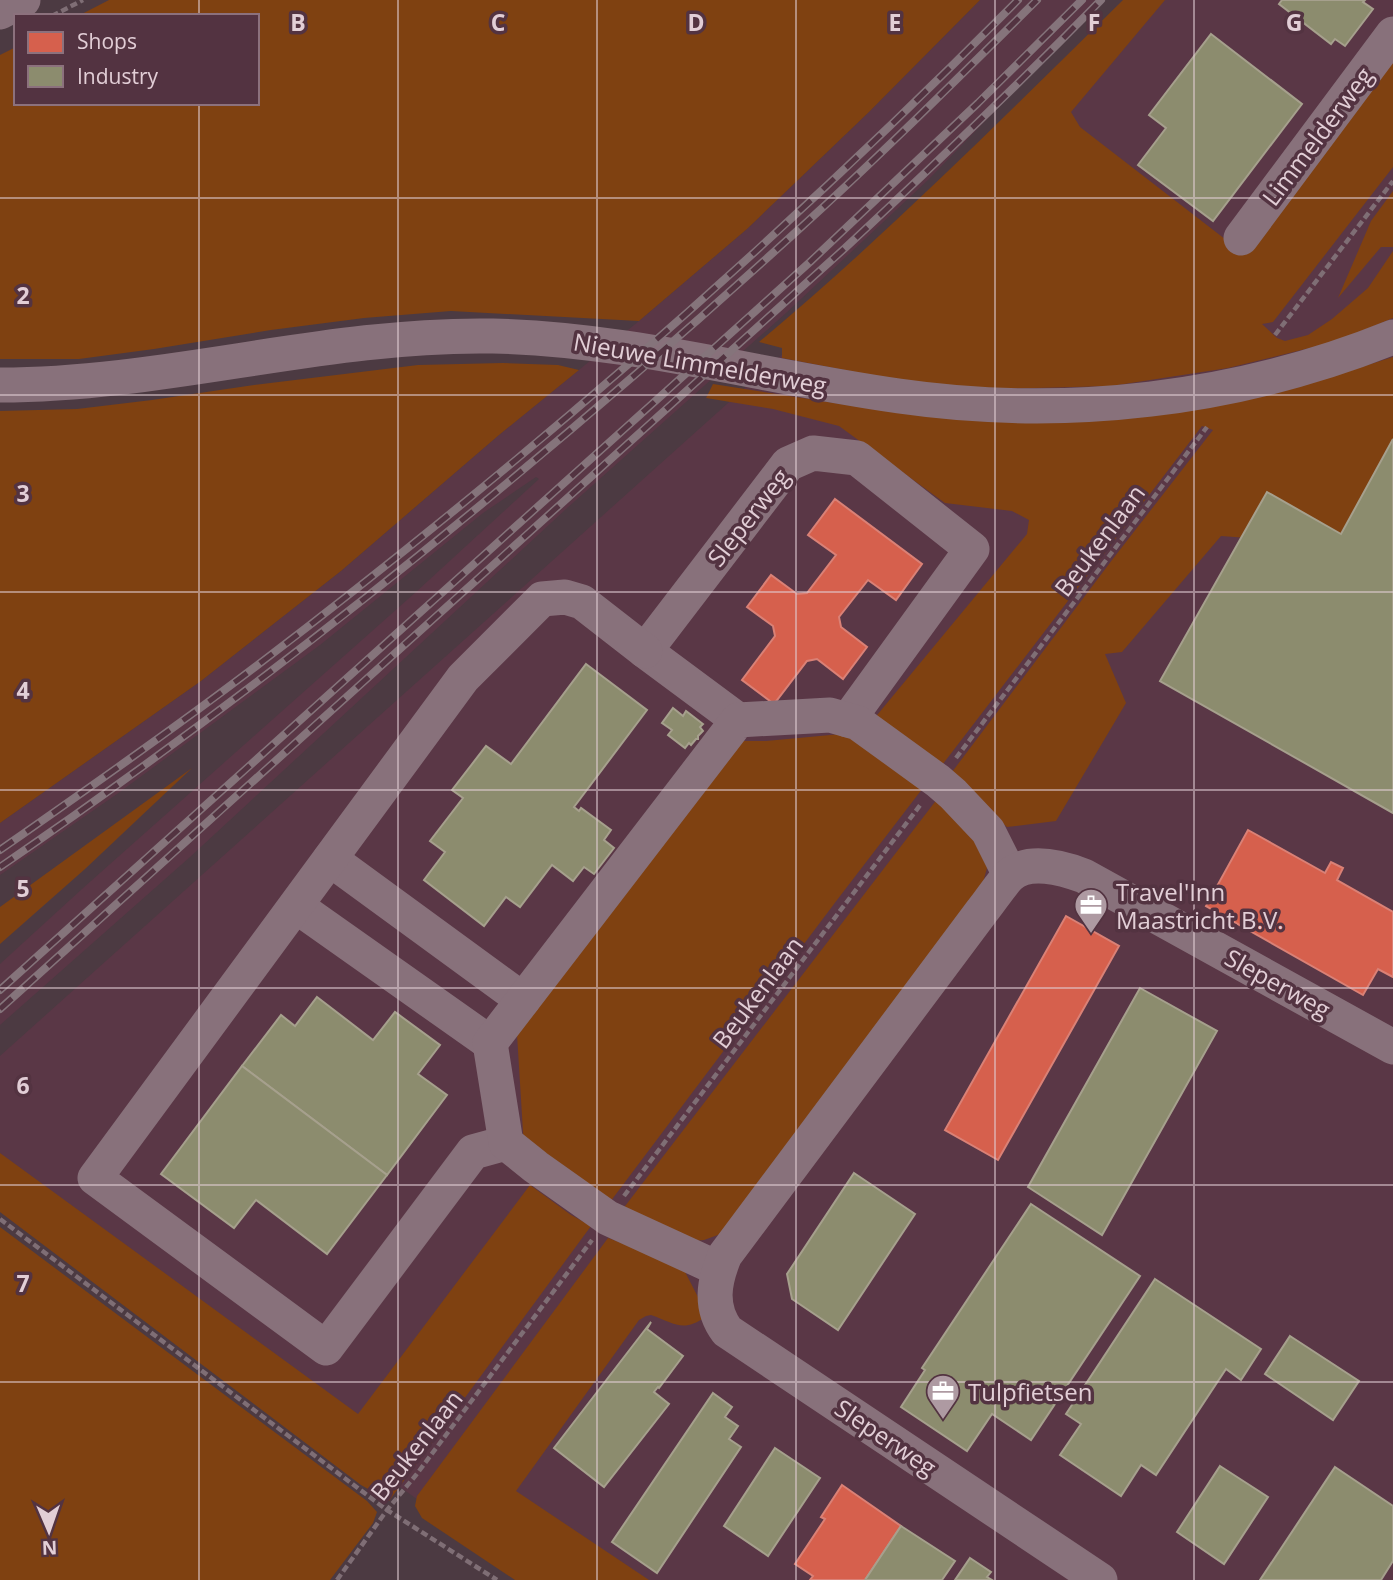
<svg xmlns="http://www.w3.org/2000/svg" width="1393" height="1580" font-family="'Open Sans',sans-serif">
<style>
.built{fill:#5a3746}
.green{fill:#7f4111}
.shops{fill:#d6604d;stroke:#da8176;stroke-width:2}
.industry{fill:#8c8c6e;stroke:#a6a08d;stroke-width:2}
.lines{fill:none;stroke-linecap:round;stroke-linejoin:round}
.path{stroke:#7f6e75;stroke-width:4.5;stroke-dasharray:7 3.5;stroke-linecap:butt}
.minor{stroke:#88717b;stroke-width:35}
.rail-casing{stroke:#85747b;stroke-width:8}
.rail{stroke:#533341;stroke-width:5;stroke-dasharray:16;stroke-linecap:butt}
.grid{fill:none;stroke:#e2ced6;stroke-width:2;stroke-opacity:0.55}
.labels{text-anchor:middle;dominant-baseline:central;stroke-width:7;stroke-linejoin:round;paint-order:stroke}
.street-label{font-size:24px;fill:#e2ced6;stroke:#533341}
.poi-label{font-size:24px;fill:#e2ced6;stroke:#533341;text-anchor:start}
.grid-label{font-size:23px;text-anchor:middle;font-weight:bold;fill:#e2ced6;stroke:#533341;stroke-width:7;stroke-linejoin:round;paint-order:stroke}
</style>
<rect width="100%" height="100%" fill="#4c3a42"/>
<g class="built">
<path d="M980,0H1102L928,180L786,313L566,509L190,857L0,1025V964L82,889L416,592L539,479L536,477L483,513L320,645L117,794L0,875V823L201,681L341,571L499,435L639,321L747,229L869,112Z"/>
<path d="M1143,0H1393V1580H535L432,1510L0,1199V1056L1027,135Z"/>
</g>
<g class="green">
<path d="M109,0H980L869,112L747,229L639,321L451,311L364,318L271,330L154,349L79,359H0V55L16,47V103H257V16H78Z"/>
<path d="M1123,0H1165L1071,112L1080,127L1243,253L1393,40V167L1273,322L1262,324L1277,338L1285,341L1308,335L1332,319L1368,288L1393,251V318L1338,341L1228,368L1111,386L997,389L918,384L782,358V348L759,342C887,235 1004,117 1123,0Z"/>
<path d="M1393,191V247H1381L1338,298L1371,221Z"/>
<path d="M1393,357V521L1345,545L1221,536L1122,652L1105,654L1126,703L1056,821L1007,827L949,776L1112,560L1213,430L1202,426L936,773L873,720L1027,534L1029,520L1012,511L945,503L839,426L773,409L706,398L713,384L879,410L1320,380Z"/>
<path d="M503,363L558,365L579,370L499,435L341,571L201,681L0,823V411L77,409L152,400L254,385L418,365Z"/>
<path d="M852,733L926,784L837,900L607,1206L524,1148L517,1034L742,741H766Z"/>
<path d="M192,768L85,869L0,944V907Z"/>
<path d="M941,794L971,830L988,864L981,890L726,1232L704,1240L680,1242L619,1214Z"/>
<path d="M0,1153L358,1414L530,1185L571,1215L591,1226L389,1501L361,1485L0,1212Z"/>
<path d="M0,1227L367,1501L377,1512L373,1523L330,1580H0Z"/>
<path d="M608,1238L682,1266L700,1301L705,1317C683,1333 674,1323 651,1315L646,1316L639,1320L516,1491L649,1580H515L422,1518L415,1506L417,1496Z"/>
</g>
<g class="shops">
<path d="M835,499L922,564L896,600L868,580L839,617L841,627L867,647L843,679L817,659L807,661L774,704L742,680L775,636L773,626L747,607L771,575L797,594L807,593L836,555L808,535Z"/>
<path d="M1248,830L1325,873L1331,862L1343,868L1337,880L1393,912V977L1378,969L1363,995L1206,906Z"/>
<path d="M1066,916L1119,946L998,1160L945,1130Z"/>
<path d="M842,1485L901,1526L865,1580H810L813,1576L795,1564L825,1519L821,1517Z"/>
</g>
<g class="industry">
<path d="M1282,0H1365L1363,2L1373,9L1345,46L1335,39L1331,44L1279,4Z"/>
<path d="M1211,34L1302,104L1213,221L1138,165L1166,128L1149,115Z"/>
<path d="M1393,439V813L1160,681L1267,492L1341,534Z"/>
<path d="M586,664L647,710L574,807L579,811L581,808L611,830L604,840L614,848L594,874L584,867L573,881L552,865L520,907L506,897L484,926L424,880L445,852L430,841L463,798L452,790L486,746L511,764Z"/>
<path d="M673,708L683,716L686,711L703,724L700,727L703,731L698,736V739H696L691,745L689,743L685,748L668,735L672,730L662,723Z"/>
<path d="M1140,988L1217,1031L1102,1235L1028,1187Z"/>
<path d="M317,997L373,1040L395,1012L440,1045L418,1074L447,1095L387,1175L242,1066L281,1015L295,1026Z"/>
<path d="M242,1066L387,1175L327,1254L256,1200L234,1228L161,1174Z"/>
<path d="M854,1173L915,1214L838,1330L792,1299L787,1274Z"/>
<path d="M1031,1204L1140,1276L1031,1440L992,1414L967,1451L901,1407L925,1370L922,1368Z"/>
<path d="M1155,1279L1261,1349L1241,1380L1226,1369L1156,1475L1141,1465L1121,1496L1060,1455L1081,1424L1066,1414Z"/>
<path d="M651,1322L647,1329L683,1356L659,1388L658,1387L654,1392L669,1404L604,1487L554,1448Z"/>
<path d="M1290,1336L1359,1381L1333,1420L1265,1374Z"/>
<path d="M713,1393L732,1407L725,1417L738,1426L729,1439L741,1447L657,1573L612,1542Z"/>
<path d="M775,1448L820,1478L768,1556L724,1526Z"/>
<path d="M1220,1466L1268,1497L1224,1564L1177,1532Z"/>
<path d="M1335,1467L1393,1506V1561L1381,1580H1260Z"/>
<path d="M901,1526L955,1561L942,1580H865Z"/>
<path d="M970,1558L991,1572L987,1577L992,1580H955Z"/>
</g>
<g class="lines">
<g class="path">
<path d="M52,16L83,0"/>
<path d="M1275,335L1393,181"/>
<path d="M956,758L1207,427"/>
<path d="M624,1196L921,804"/>
<path d="M0,1219L387,1510L497,1580"/>
<path d="M337,1580L387,1510L416,1475L592,1240"/>
</g>
<g class="minor">
<path d="M0,12L23,0"/>
<path d="M1241,238L1393,34"/>
<path d="M0,385C166,385 327,333 493,336C632,339 763,377 899,396C1066,420 1237,400 1393,337"/>
<path d="M738,720L645,651L788,464L813,453L857,458L972,549L848,720"/>
<path d="M330,859L523,1000"/>
<path d="M296,906L490,1043"/>
<path d="M506,1143L473,1152L326,1348L95,1178L463,678L542,599L565,597L582,602L645,651"/>
<path d="M719,1269L608,1218L536,1167L506,1143L490,1043L738,720L830,715L858,723L938,781L953,794L988,831L1010,875"/>
<path d="M1100,1580L727,1331C709,1307 714,1281 725,1255L982,911C991,900 999,887 1009,876C1028,858 1063,868 1084,876L1393,1047"/>
</g>
<defs>
<g id="rail">
<path d="M0,850C86,790 172,730 255,667C524,463 780,240 1018,0"/>
<path d="M0,867C281,675 545,460 797,231C879,157 958,78 1037,0"/>
<path d="M0,990L810,262L978,103L1082,0"/>
<path d="M0,1009L844,249C931,168 1018,85 1101,0"/>
</g>
</defs>
<use href="#rail" class="rail-casing"/>
<use href="#rail" class="rail"/>
</g>
<path class="grid" d="M199,0V16M398,0V1580M597,0V1580M796,0V1580M995,0V1580M1194,0V1580M199,103V1580M0,198H1393M0,395H1393M0,592H1393M0,790H1393M0,988H1393M0,1185H1393M0,1382H1393"/>
<defs>
<symbol id="office-pin" viewBox="-11 -11 22 30"><path d="M0 17L-7.5 6A9.5 9.5 0 1 1 7.5 6Z" fill="#ae9aa2" stroke="#533341"/><path d="M-6-3h4V-5.5h4V-3h4V5H-6ZM-1-4.5V-3h2v-1.5ZM-6 0V1H6V0Z" fill="#fff"/></symbol>
</defs>
<g fill-rule="evenodd">
<use href="#office-pin" x="1072" y="886" width="38" height="52"/>
<use href="#office-pin" x="924" y="1372" width="38" height="52"/>
</g>
<g class="labels">
<g class="street-label">
<text transform="translate(1317 136) rotate(-53)">Limmelderweg</text>
<text transform="translate(700 363) rotate(10)">Nieuwe Limmelderweg</text>
<text transform="translate(748 517) rotate(-52)">Sleperweg</text>
<text transform="translate(1099 540) rotate(-53)">Beukenlaan</text>
<text transform="translate(1278 983) rotate(29)">Sleperweg</text>
<text transform="translate(757 992) rotate(-53)">Beukenlaan</text>
<text transform="translate(886 1437) rotate(34)">Sleperweg</text>
<text transform="translate(416 1445) rotate(-52)">Beukenlaan</text>
</g>
<g class="poi-label">
<text x="1116" y="891">Travel'Inn<tspan x="1116" dy="28">Maastricht B.V.</tspan></text>
<text x="968" y="1391">Tulpfietsen</text>
</g>
</g>
<g class="grid-label">
<text x="298" y="31">B</text>
<text x="498" y="31">C</text>
<text x="696" y="31">D</text>
<text x="895" y="31">E</text>
<text x="1094" y="31">F</text>
<text x="1294" y="31">G</text>
<text x="23" y="304">2</text>
<text x="23" y="502">3</text>
<text x="23" y="699">4</text>
<text x="23" y="897">5</text>
<text x="23" y="1094">6</text>
<text x="23" y="1292">7</text>
</g>
<rect x="14" y="14" width="245" height="91" fill="#533341" stroke="#8c717d" stroke-width="2"/>
<rect x="28" y="32" width="35" height="21" fill="#d6604d" stroke="#8c717d" stroke-width="2"/>
<text x="77" y="49" font-size="21" fill="#e2ced6">Shops</text>
<rect x="28" y="66" width="35" height="21" fill="#8c8c6e" stroke="#8c717d" stroke-width="2"/>
<text x="77" y="84" font-size="21" fill="#e2ced6">Industry</text>
<g transform="translate(49 1531) rotate(178)" stroke="#533341" stroke-width="5" paint-order="stroke">
<path d="M0-5L12 26L0 18L-12 26Z" fill="#e2ced6"/>
<text y="-10" font-size="19" font-weight="bold" text-anchor="middle" fill="#e2ced6">N</text>
</g>
</svg>
